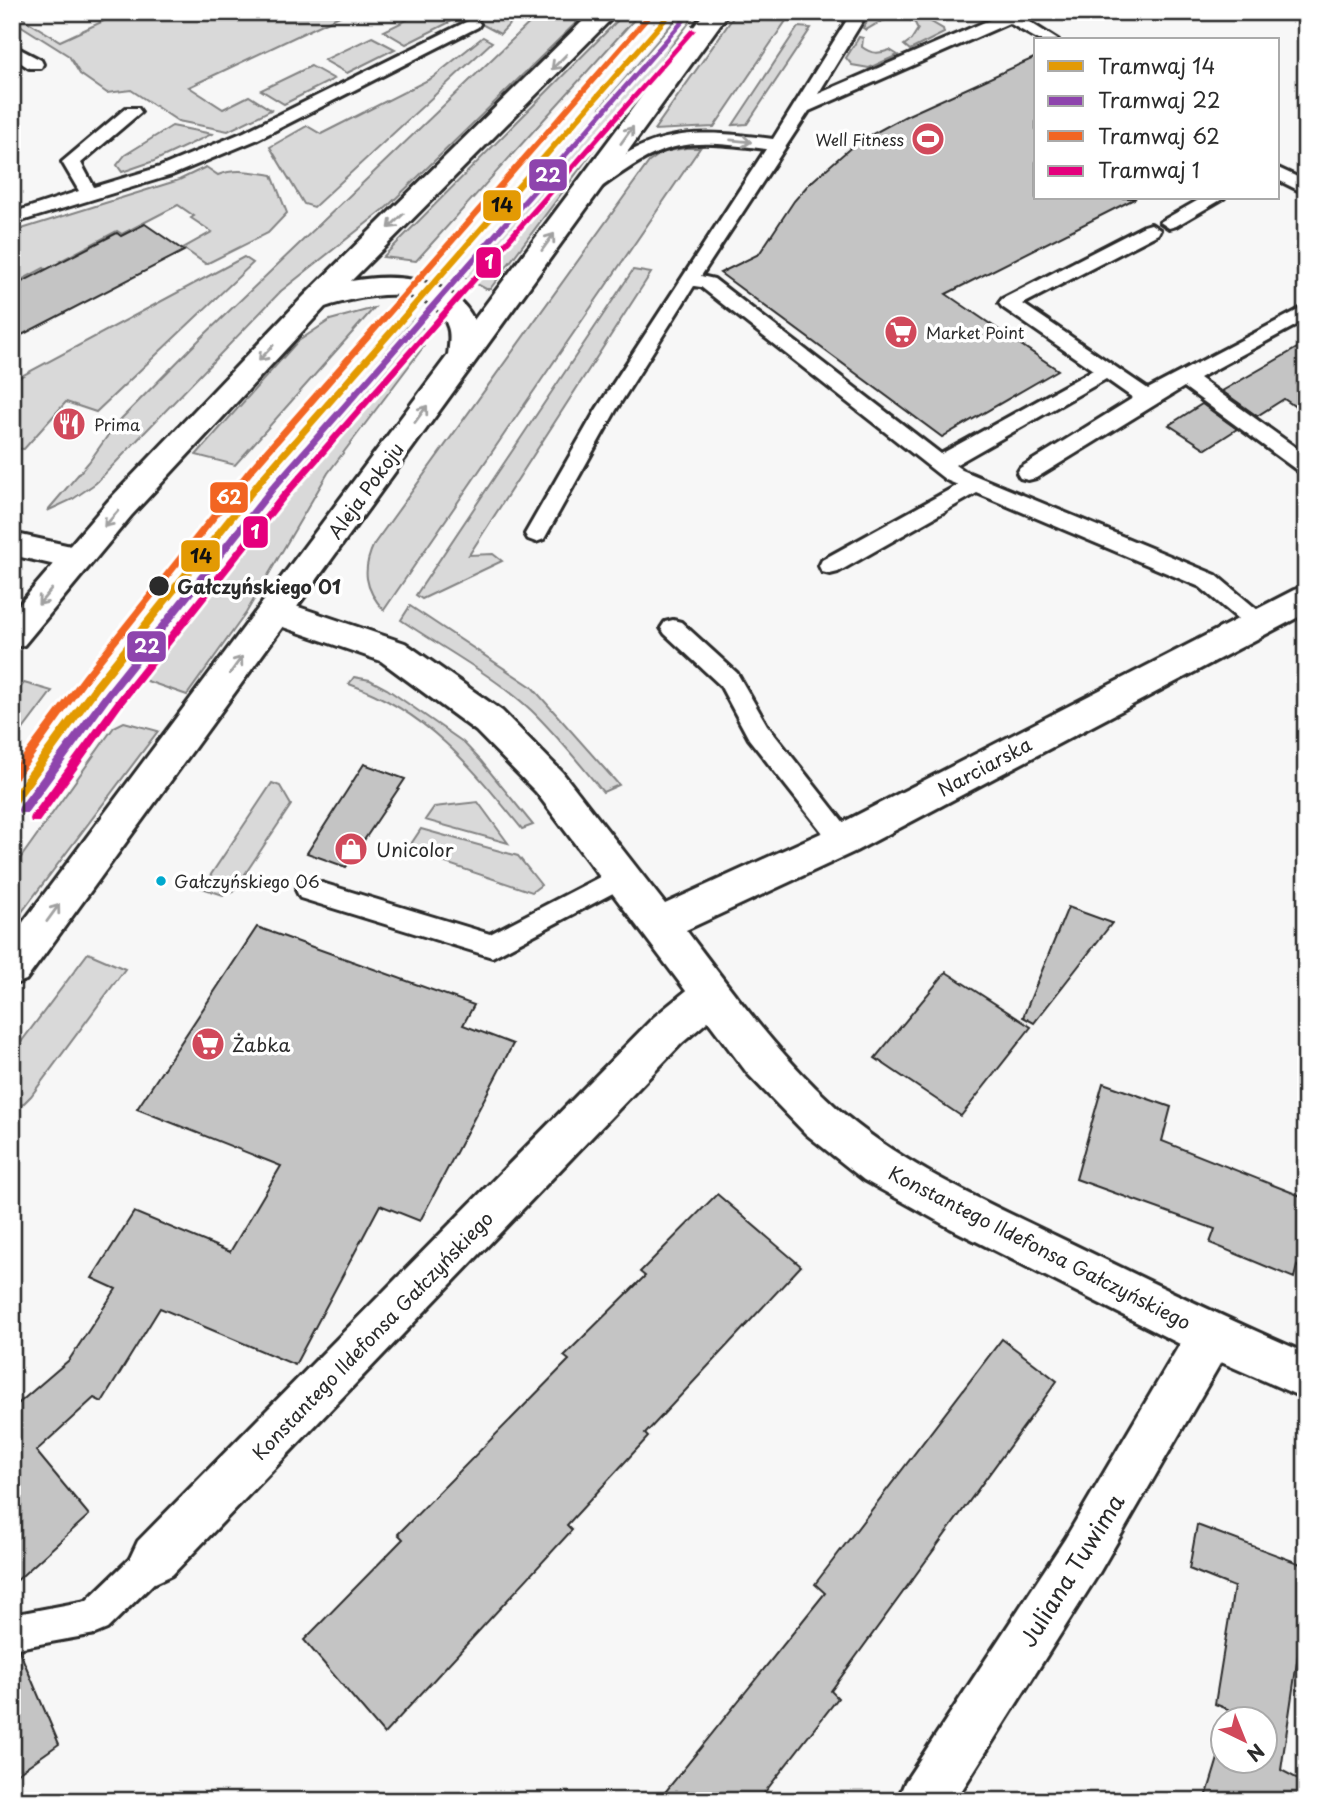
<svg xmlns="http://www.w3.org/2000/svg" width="1318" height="1813" font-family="'Playpen Sans',sans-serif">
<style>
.green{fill:#d9d9d9;stroke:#828282;stroke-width:2}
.building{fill:#c4c4c4;stroke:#2b2b2b;stroke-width:2}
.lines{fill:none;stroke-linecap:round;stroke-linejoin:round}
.service-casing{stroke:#2b2b2b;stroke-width:6}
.minor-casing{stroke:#2b2b2b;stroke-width:6}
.tertiary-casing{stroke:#2b2b2b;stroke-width:6}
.secondary-casing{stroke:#2b2b2b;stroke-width:6}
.service{fill:#fff;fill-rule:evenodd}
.minor{fill:#fff;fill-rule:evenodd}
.tertiary{fill:#fff;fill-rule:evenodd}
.secondary{fill:#fff;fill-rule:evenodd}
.tram-1-casing{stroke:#fff;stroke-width:6}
.tram-2-casing{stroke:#fff;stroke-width:6}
.tram-3-casing{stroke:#fff;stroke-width:6}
.tram-4-casing{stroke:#fff;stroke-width:6}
.tram-1{fill:#e39a04;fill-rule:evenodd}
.tram-2{fill:#8e44ad;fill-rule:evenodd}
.tram-3{fill:#f26522;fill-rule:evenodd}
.tram-4{fill:#e5007d;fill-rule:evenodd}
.oneway{stroke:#a0a0a0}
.stop-dot{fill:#2b2b2b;stroke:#fff;stroke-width:2.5}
.bus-dot{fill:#00a9ce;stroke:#fff;stroke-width:2.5}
.labels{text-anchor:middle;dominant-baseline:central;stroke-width:7;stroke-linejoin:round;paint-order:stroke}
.far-poi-label{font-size:16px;fill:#2b2b2b;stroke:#fff;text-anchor:start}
.bus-label{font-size:17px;fill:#2b2b2b;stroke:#fff;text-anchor:start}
.street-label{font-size:19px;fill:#2b2b2b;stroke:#fff}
.stop-label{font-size:19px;font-weight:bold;fill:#2b2b2b;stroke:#fff;text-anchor:start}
.poi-label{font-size:19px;fill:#2b2b2b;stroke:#fff;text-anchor:start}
.near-street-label{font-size:23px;fill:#2b2b2b;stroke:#fff}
.line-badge{stroke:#fff;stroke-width:2.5}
.badge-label{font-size:19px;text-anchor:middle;font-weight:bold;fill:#fff}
.pale-badge-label{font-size:19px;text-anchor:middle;font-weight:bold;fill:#111}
</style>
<rect width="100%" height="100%" fill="#f7f7f7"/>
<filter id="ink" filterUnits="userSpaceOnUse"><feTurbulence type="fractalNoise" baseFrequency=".0143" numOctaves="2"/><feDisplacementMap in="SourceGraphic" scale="14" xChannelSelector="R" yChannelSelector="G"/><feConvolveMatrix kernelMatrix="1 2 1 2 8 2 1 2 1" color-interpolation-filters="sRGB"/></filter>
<g filter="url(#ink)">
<g class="green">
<path d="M12,12L60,41L119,14L117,12H348L189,87L223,109L249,96L271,110L228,131L178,121L131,90L107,93L80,74L69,56L12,20Z"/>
<path d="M423,12H435L452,21L406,44L384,31Z"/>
<path d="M459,12H521L500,34Z"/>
<path d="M541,12H587L387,207L281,291L96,483L73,499L47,511L89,462L116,424L201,338Z"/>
<path d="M626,12H641L416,261L383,257Z"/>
<path d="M682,12H697L490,289H486L456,273L594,116L602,115L605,111L600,108Z"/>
<path d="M737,12H792L714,127L654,130Z"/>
<path d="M873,12H914L943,29L944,33L910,50L904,45L911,40L918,29L915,23C900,11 881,20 866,30L863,28Z"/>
<path d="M798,27L811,28L747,124L733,125Z"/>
<path d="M372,37L395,49L347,73L324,60Z"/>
<path d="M483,37L492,42L314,207L304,204L270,147L307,126L321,134L432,78Z"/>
<path d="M859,37L863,38L862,47C871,54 879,54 890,50L898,55L869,68L852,65L846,58Z"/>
<path d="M311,66L334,79L284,104L261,90Z"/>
<path d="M172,126L212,134L154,161L122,172L117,165L125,155Z"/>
<path d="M686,148H700L384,610C364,589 362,569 374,544L649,162L663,152Z"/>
<path d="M206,167L218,175C235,168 254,172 272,175L287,213L268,233L206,264L183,248L212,232L191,218L194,216L178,205L122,234L117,231L60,261L63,263L48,271L44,268L12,285V232L179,180Z"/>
<path d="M244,257L253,263L96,412L66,402L24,449L12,448V381Z"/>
<path d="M633,270L651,273L469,555L493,554L502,561L422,599L416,595Z"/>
<path d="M374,308L235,465L196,455L297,342L330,320Z"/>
<path d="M414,319L424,330V346L328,473L246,613L187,695L124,673L273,483Z"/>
<path d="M410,606L532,687L619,785L603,792C580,764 557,735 531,710C493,675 444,649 401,620Z"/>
<path d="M354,677L370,680L387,689L463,742L481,761L533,825L522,829C472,767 427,711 349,684Z"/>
<path d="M24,683L52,691L12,744V699Z"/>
<path d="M124,722L158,731L12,925V870L114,727Z"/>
<path d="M272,783L280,786L291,805L233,892L223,895L202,888Z"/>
<path d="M478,802L508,843L425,820L434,807Z"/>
<path d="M421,829L518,856L541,885L532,892L407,850Z"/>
<path d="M88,953L125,969L31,1096L12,1115V1054Z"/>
</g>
<g class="building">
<path d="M1036,57V198H1136L946,294L1058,370L942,437L720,273L759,254L794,201L808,185L856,143L906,116Z"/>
<path d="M145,224L184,251L12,340V287L117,233L121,236Z"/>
<path d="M1306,343V414L1284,399L1257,416L1222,391Z"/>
<path d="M1202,404L1237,429L1206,449L1169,425Z"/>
<path d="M364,764L405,779L346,867L307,853Z"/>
<path d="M1068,907L1112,923L1034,1023L1023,1017Z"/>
<path d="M257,927L474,1005L463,1025L513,1044L420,1221L380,1205L295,1365L160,1308L102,1402L94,1398L36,1451L89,1515L12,1585V1409L69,1360L116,1289L92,1278L134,1212L230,1252L281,1166L137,1109Z"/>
<path d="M946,972L1031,1027L961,1116L875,1058Z"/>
<path d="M1103,1083L1171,1107L1162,1141L1306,1198V1270L1297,1266L1294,1278L1210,1243L1215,1229L1076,1179Z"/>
<path d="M717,1194L801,1266L645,1434L648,1437L567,1525L572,1530L384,1734L304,1640L403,1539L398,1534L569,1360L564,1356L645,1276L640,1272Z"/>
<path d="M1002,1339L1057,1381L831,1691L838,1698L758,1801H658L825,1593L815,1584Z"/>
<path d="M1197,1525L1306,1566V1601L1281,1770L1306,1783V1801H1205L1223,1742V1760H1265V1718H1231L1233,1711L1215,1704L1234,1587L1189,1569Z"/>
<path d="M19,1650L59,1744L12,1777V1652Z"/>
</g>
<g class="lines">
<defs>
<g id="service">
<path d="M852,12H868L818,94L1008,12H1030L1023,18L1058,40H1039L1009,23L809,111L701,276L714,279L941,454L1093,370L1002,307L999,303L1002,299L1144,226L1151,224L1160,230L1158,234L1023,304L1148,389L1306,306V320L1199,378L1306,455V473L1298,471L1184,387L1036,478L1028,480L1020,478L1017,473L1020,468L1133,398L1106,379L955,465L962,470L1216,575L1266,617L1270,623L1266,629L1258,631L1250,629L1200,587L977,493L838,572L830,574L822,572L819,566L822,560L958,485L946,480L701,287L694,286L616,410L544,539L536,542L528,539L525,534L596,410L766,149C678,138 664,141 592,194L586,195L577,190C584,180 597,173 607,166C662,126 708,131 773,139Z"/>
<path d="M472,19L478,21L480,24L478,27L256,140L172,175L12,224V213L79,191L62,162L126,108H138L141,112L81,163L94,187L160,167L244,132Z"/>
<path d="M12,45L41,60L43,64L41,68H29L12,57Z"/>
<path d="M1278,168L1306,181V194L1278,180Z"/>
<path d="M1202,198H1224L1176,226L1169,228L1160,222Z"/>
<path d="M673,620L681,622L737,673L767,725L852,833L856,840L852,847L843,850L834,847L749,739L720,685L665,634L661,628L665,622Z"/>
<path d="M621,866L630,870L634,877L630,884L492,957L300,898L296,890L300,882L309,879L490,934Z"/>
<path d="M155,1541L167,1546L172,1558L167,1570L107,1629L95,1634L12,1649V1615L86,1601L143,1546Z"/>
</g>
<path id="minor" d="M1306,586V613L856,851L686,930C733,992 779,1056 837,1108C900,1164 980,1199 1056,1236C1139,1276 1221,1317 1306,1353V1399L1221,1362L1099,1573L955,1801H897L905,1782L1065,1539L1180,1344L950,1228L864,1180L806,1134L748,1074L708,1021L682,1043L172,1575L155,1583L138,1575L130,1558L138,1541L654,1017L686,991L536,792L476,731L381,661L263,620L258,611L263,602L275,599L405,643L502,711L562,772L665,904L830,829L1294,590Z"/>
<path id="tertiary" d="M12,533L89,550L93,558L89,566L77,570L12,555Z"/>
<path id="secondary" d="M592,12H618L351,281C394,273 453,277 474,320L705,12H729L26,980L12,985V937L448,355C449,346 451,335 448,327C433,279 360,296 325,307L131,516L24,645L12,648V613L109,500L303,297Z"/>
</defs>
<use href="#service" class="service-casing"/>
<use href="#minor" class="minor-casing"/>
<use href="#tertiary" class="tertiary-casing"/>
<use href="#secondary" class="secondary-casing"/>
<use href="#service" class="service"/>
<use href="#minor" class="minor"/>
<use href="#tertiary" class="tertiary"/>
<use href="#secondary" class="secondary"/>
<defs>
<path id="tram-1" d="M668,12H675L265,481L100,689L16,805L12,806V794L94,683L259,477Z"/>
<path id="tram-2" d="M681,20L686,21L276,490L111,698L27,813H19L18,810L19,807L105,692L270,486Z"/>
<path id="tram-3" d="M649,12H656L254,472L89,679L16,781L12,782V770L83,675L248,468Z"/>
<path id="tram-4" d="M691,29L696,30L286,499L122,706L39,822H31L30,819L31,816L116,700L280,495Z"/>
</defs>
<use href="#tram-1" class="tram-1-casing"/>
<use href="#tram-2" class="tram-2-casing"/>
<use href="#tram-3" class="tram-3-casing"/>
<use href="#tram-4" class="tram-4-casing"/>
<use href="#tram-1" class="tram-1"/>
<use href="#tram-2" class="tram-2"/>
<use href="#tram-3" class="tram-3"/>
<use href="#tram-4" class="tram-4"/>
</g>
<defs><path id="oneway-shaft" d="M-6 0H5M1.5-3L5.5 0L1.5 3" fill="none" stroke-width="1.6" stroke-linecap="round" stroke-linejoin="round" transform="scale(1.75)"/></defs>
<g class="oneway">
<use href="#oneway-shaft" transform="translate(559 62) rotate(135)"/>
<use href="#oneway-shaft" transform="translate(627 135) rotate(-54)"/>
<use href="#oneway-shaft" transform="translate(741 141) rotate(6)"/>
<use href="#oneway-shaft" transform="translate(396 221) rotate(136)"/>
<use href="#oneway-shaft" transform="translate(548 242) rotate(-54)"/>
<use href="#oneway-shaft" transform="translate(266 353) rotate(133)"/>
<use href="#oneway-shaft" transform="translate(421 414) rotate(-54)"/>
<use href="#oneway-shaft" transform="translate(111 519) rotate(131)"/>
<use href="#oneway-shaft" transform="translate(45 597) rotate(130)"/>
<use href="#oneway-shaft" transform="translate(236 665) rotate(-54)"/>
<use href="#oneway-shaft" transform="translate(53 913) rotate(-54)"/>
</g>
</g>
<defs>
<symbol id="stadium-disc" viewBox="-11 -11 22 22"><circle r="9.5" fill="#d1495b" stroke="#fff"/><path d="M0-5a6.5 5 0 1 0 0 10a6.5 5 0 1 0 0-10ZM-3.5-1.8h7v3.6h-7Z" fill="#fff"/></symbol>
<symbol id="supermarket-disc" viewBox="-11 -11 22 22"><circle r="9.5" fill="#d1495b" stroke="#fff"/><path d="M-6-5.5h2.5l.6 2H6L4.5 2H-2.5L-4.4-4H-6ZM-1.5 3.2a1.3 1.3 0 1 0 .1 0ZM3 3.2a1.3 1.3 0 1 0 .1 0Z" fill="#fff"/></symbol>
<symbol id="restaurant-disc" viewBox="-11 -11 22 22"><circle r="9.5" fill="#d1495b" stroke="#fff"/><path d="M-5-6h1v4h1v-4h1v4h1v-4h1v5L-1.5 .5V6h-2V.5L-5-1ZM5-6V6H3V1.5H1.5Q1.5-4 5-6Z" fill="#fff"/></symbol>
<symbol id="shop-disc" viewBox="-11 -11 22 22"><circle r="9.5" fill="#d1495b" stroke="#fff"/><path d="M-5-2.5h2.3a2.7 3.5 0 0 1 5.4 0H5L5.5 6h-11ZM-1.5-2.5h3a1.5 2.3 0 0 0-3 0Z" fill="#fff"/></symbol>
</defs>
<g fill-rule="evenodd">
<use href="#stadium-disc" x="909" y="120" width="38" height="38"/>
<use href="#supermarket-disc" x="882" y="313" width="38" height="38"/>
<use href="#restaurant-disc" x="50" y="405" width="38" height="38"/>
<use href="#shop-disc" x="332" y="830" width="38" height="38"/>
<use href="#supermarket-disc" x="189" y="1025" width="38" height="38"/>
</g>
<circle class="stop-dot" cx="159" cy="586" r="11"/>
<circle class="bus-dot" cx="161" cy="881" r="6"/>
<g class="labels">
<g class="far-poi-label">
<text x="904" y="139" text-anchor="end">Well Fitness</text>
<text x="926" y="332">Market Point</text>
<text x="94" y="424">Prima</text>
</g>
<g class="bus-label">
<text x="174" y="881">Gałczyńskiego 06</text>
</g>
<g class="street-label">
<text transform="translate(365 490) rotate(-54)">Aleja Pokoju</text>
<text transform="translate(984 766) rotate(-28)">Narciarska</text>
<text transform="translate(1040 1247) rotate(27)">Konstantego Ildefonsa Gałczyńskiego</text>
<text transform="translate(372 1335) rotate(-46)">Konstantego Ildefonsa Gałczyńskiego</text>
</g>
<g class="stop-label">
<text x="177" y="586">Gałczyńskiego 01</text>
</g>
<g class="poi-label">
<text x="376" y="849">Unicolor</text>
<text x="232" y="1044">Żabka</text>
</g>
<g class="near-street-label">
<text transform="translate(1071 1570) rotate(-58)">Juliana Tuwima</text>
</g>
</g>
<g class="line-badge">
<rect x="528" y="158" width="40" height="34" rx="7" fill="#8e44ad"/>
<rect x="482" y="189" width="40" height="33" rx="7" fill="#e39a04"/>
<rect x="475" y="246" width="27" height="33" rx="7" fill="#e5007d"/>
<rect x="209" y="481" width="40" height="33" rx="7" fill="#f26522"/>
<rect x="242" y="515" width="27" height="34" rx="7" fill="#e5007d"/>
<rect x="180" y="539" width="41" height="34" rx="7" fill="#e39a04"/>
<rect x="126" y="630" width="41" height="33" rx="7" fill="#8e44ad"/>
</g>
<g class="badge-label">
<text x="548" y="182">22</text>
<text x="489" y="269">1</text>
<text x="229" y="504">62</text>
<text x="255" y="539">1</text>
<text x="147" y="653">22</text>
</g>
<g class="pale-badge-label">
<text x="502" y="212">14</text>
<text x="201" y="563">14</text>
</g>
<rect width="1318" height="1813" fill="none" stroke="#fff" stroke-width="42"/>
<rect x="21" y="21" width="1276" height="1771" fill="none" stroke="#2b2b2b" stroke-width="2.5" filter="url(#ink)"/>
<rect x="1034" y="38" width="245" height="161" fill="#ffffff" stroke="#aaaaaa" stroke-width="2"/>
<rect x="1048" y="61" width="35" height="10" fill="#e39a04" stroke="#aaaaaa" stroke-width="2"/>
<text x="1098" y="74" font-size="21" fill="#2b2b2b">Tramwaj 14</text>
<rect x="1048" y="96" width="35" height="10" fill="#8e44ad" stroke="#aaaaaa" stroke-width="2"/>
<text x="1098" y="108" font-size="21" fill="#2b2b2b">Tramwaj 22</text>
<rect x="1048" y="131" width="35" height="10" fill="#f26522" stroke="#aaaaaa" stroke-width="2"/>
<text x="1098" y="144" font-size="21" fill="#2b2b2b">Tramwaj 62</text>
<rect x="1048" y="166" width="35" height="10" fill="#e5007d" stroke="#aaaaaa" stroke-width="2"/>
<text x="1098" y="178" font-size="21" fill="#2b2b2b">Tramwaj 1</text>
<g transform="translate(1244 1740) rotate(137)"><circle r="33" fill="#ffffff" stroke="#aaaaaa" stroke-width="2"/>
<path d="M0-5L12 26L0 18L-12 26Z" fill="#d1495b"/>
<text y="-10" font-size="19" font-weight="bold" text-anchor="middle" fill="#2b2b2b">N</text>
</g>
</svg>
